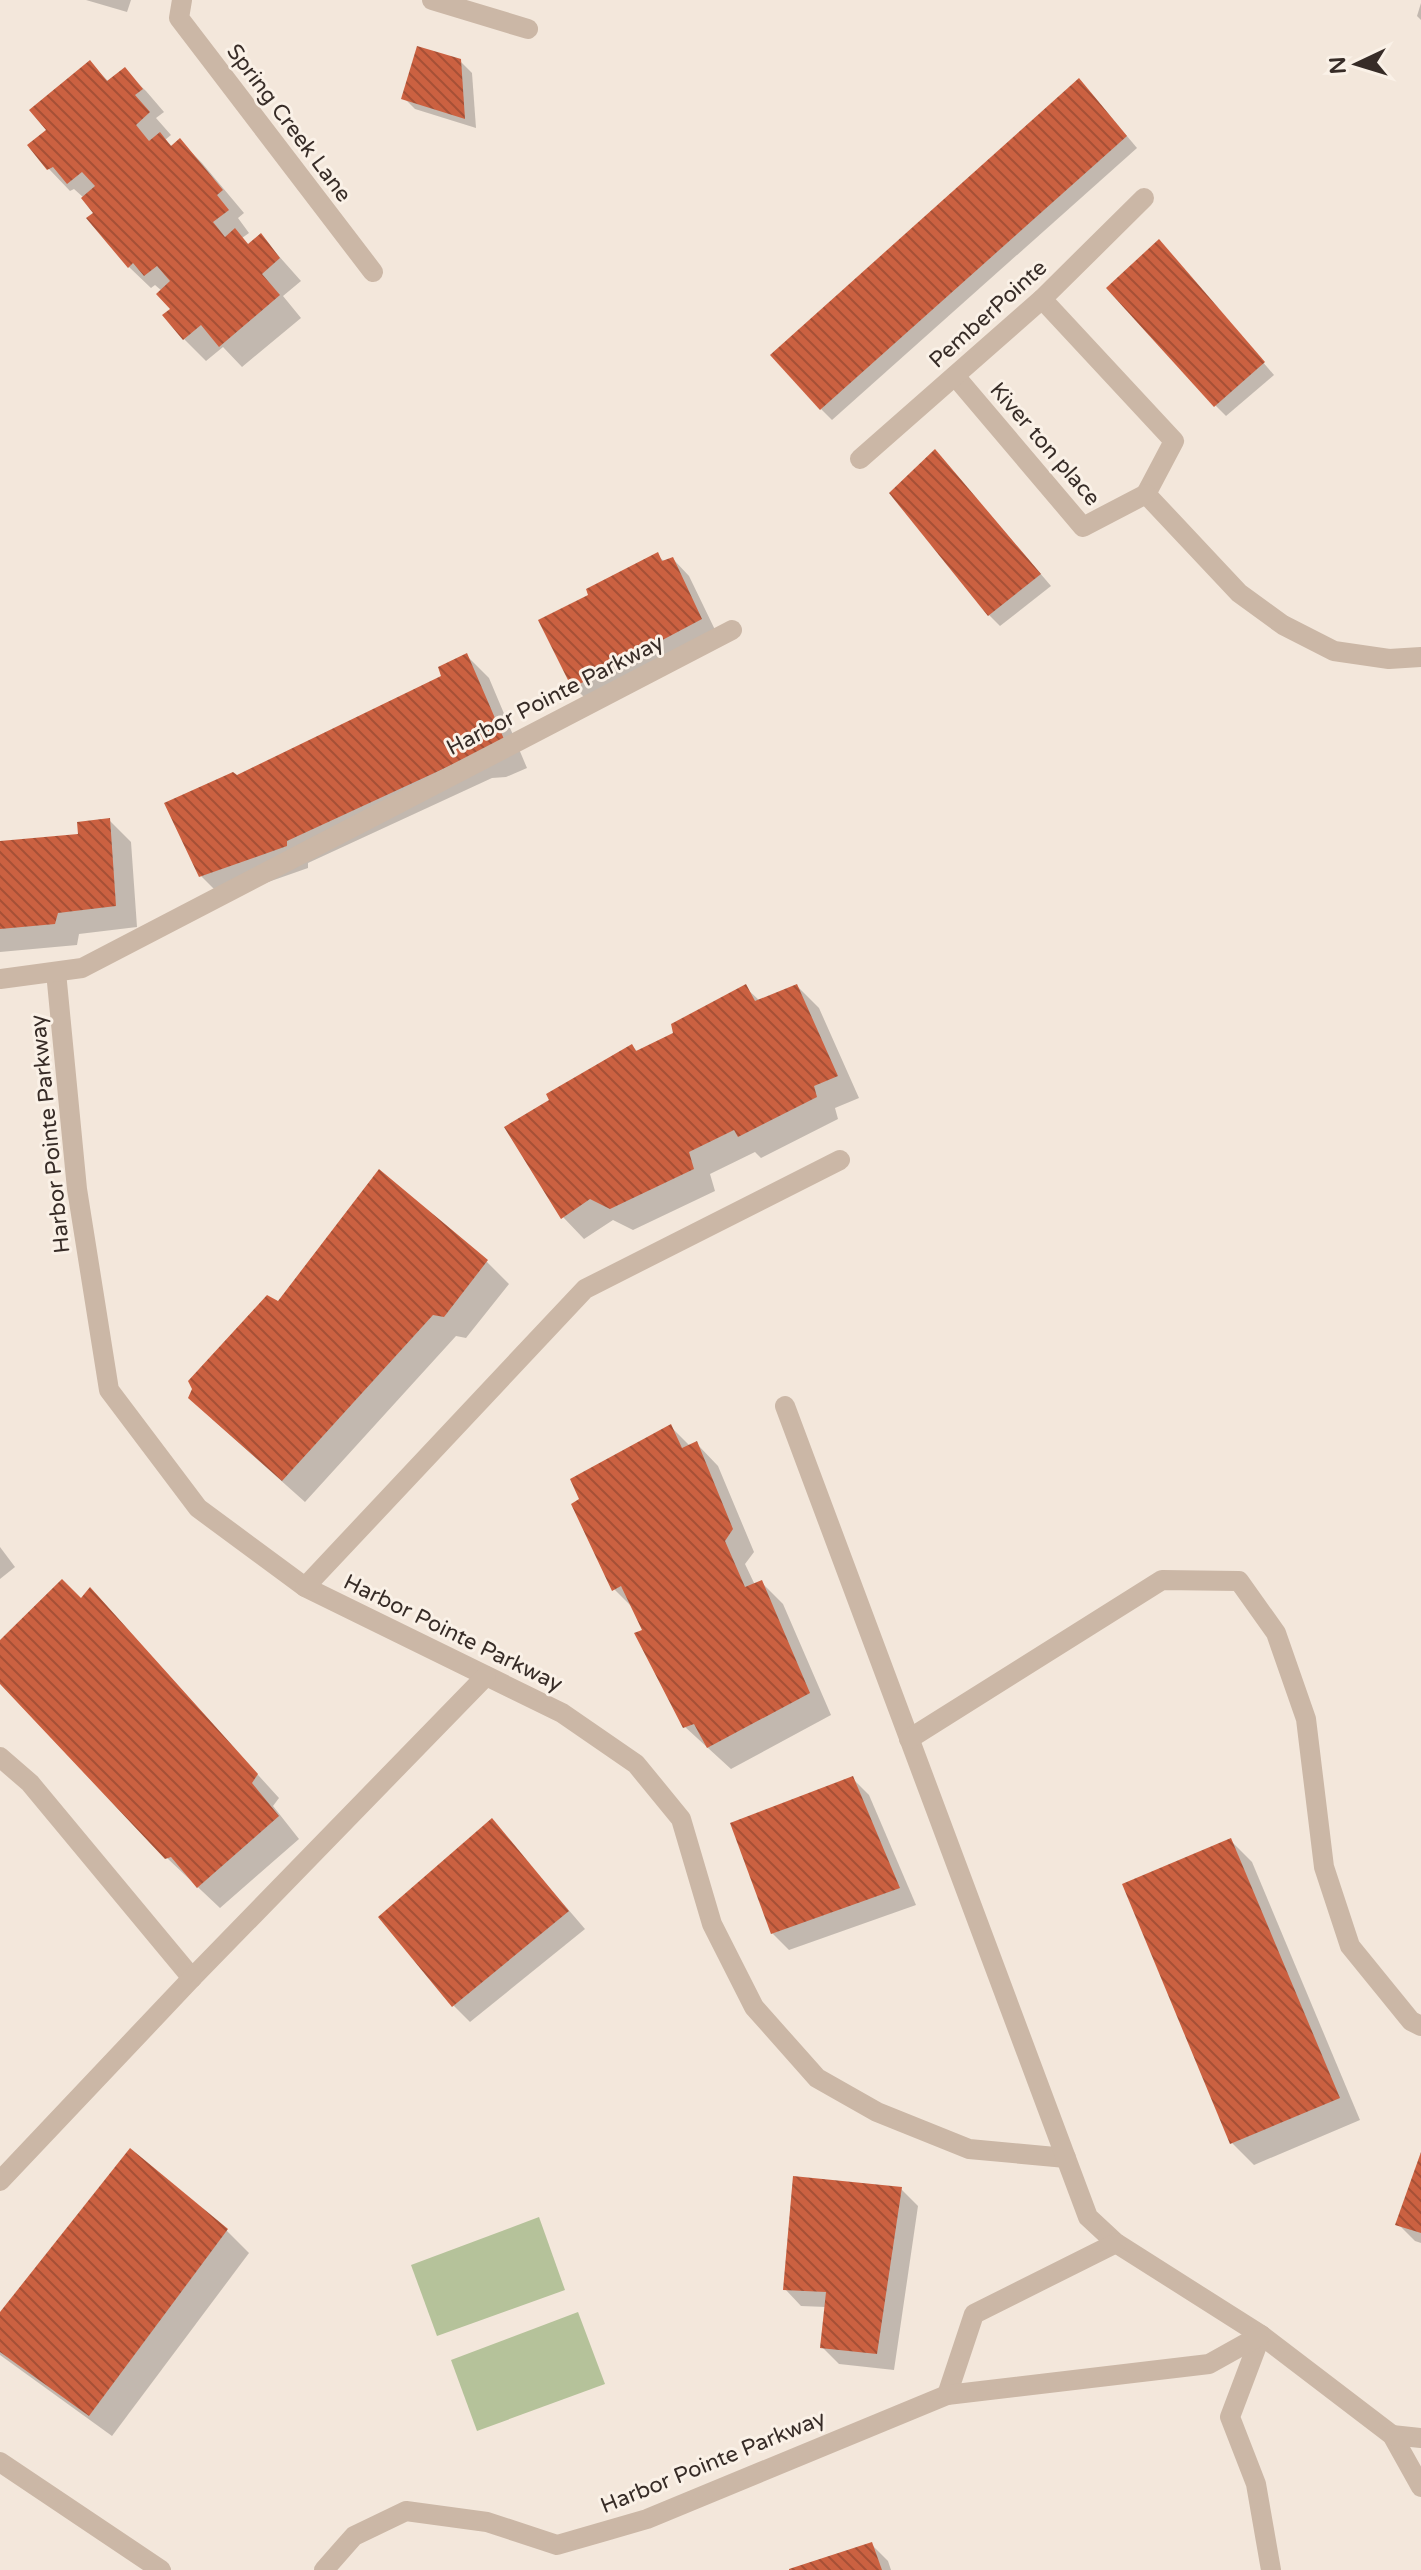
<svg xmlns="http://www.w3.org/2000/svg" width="1421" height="2570" font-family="'Varela Round',sans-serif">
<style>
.garden{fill:#b5c29a}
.shadow{fill:#0003}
.building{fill:url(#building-back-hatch)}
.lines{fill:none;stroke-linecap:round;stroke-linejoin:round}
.minor{stroke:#cbb7a6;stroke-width:20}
.labels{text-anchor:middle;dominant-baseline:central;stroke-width:6;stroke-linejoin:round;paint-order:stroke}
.street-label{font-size:22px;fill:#372c27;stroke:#faf1e7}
</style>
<defs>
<pattern id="building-back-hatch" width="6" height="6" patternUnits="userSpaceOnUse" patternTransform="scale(2)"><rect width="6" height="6" fill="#cb6141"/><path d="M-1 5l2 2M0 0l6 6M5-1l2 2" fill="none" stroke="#a65036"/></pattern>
</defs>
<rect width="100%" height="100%" fill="#f3e7db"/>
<g class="garden">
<path d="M539,2217L565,2290L437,2336L411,2265Z"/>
<path d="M578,2312L605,2384L477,2431L451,2360Z"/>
</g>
<g class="shadow">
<path d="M86,0H131L127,12Z"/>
<path d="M1421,3V20L1417,16Z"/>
<path d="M460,61L472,73L476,128L415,109L404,98Z"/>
<path d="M89,62L109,82L124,70L146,91L164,112L156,118L171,135L165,140L173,147L180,141L202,163L244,213L238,218L249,233L242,238L249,245L261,236L301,281L283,296L301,318L242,367L223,347L206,361L184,339L165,315L173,309L162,291L155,285L151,288L129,267L84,198L74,189L70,191L49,169L48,131Z"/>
<path d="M1090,92L1137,148L832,420L821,409Z"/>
<path d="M1170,253L1274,375L1226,416L1215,405Z"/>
<path d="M946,463L1051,586L1000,626L989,615Z"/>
<path d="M657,555L665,562L673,559L689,576L718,636L590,703L574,687L591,596Z"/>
<path d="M467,656L489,678L527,768L506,777L492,778L308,863V868L223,898L201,876L236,778L444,677Z"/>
<path d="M109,820L131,842L137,927L79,934L77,945L0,952V844L80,835Z"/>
<path d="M797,986L819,1008L859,1098L835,1108L838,1119L761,1158L755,1152L710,1174L715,1191L633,1230L613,1220L584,1239L563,1217L632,1046L638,1052L676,1034L745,987L760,1001Z"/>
<path d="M380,1172L487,1262L509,1284L466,1338L456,1336L305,1502L212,1419L278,1304Z"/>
<path d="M671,1427L690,1446L697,1444L718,1466L754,1552L745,1564L755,1585L761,1582L783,1604L831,1715L731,1769L685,1727L635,1610L614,1589Z"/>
<path d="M0,1547L15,1567L0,1579Z"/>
<path d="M90,1590L279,1798L273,1806L299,1839L220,1908L167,1858L0,1681V1643L81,1600Z"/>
<path d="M852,1778L869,1795L916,1905L789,1950L772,1933Z"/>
<path d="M492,1821L585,1929L470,2022L453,2005Z"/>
<path d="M1230,1840L1252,1862L1360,2120L1254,2165L1232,2143Z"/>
<path d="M131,2151L227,2231L249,2253L112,2436L0,2355V2315Z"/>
<path d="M1421,2157V2243L1415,2241L1398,2224Z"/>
<path d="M901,2189L918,2206L894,2370L839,2364L822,2347L826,2307L801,2306L785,2289Z"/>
<path d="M871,2544L888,2561L891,2570H794Z"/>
</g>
<g class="building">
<path d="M417,46L461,59L465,119L401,99Z"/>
<path d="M90,60L107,81L125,67L143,89L135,95L150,112L136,125L149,141L160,132L171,146L180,138L223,190L217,195L229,210L213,222L225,237L235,228L248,244L261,233L280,258L262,274L280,295L219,347L201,325L183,340L162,315L170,309L156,294L170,281L157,266L144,276L133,263L128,268L86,218L93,213L81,198L95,186L82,172L67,184L53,167L47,170L27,145L46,130L29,110Z"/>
<path d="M1079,78L1127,136L820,410L770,355Z"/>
<path d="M1159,239L1265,362L1214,407L1106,288Z"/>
<path d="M935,449L1041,574L988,616L889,493Z"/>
<path d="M658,552L662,561L673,557L702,619L572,688L538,620L588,595L586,589Z"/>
<path d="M467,653L507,746L469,757L287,841V846L199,877L164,803L233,772L237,775L441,676L438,667Z"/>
<path d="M110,818L116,906L58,913L55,924L0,929V841L78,834L77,822Z"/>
<path d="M746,984L755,1001L797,984L838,1076L814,1086L817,1097L738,1137L734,1130L689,1152L694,1169L610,1209L590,1199L561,1219L504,1127L549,1100L546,1094L632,1044L636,1051L673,1033L671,1024Z"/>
<path d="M379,1169L488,1260L444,1317L433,1315L282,1481L188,1398L192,1389L188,1381L267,1295L278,1301Z"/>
<path d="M671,1424L682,1448L697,1441L733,1529L725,1541L745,1587L762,1580L810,1693L707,1748L694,1724L683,1728L634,1633L642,1630L621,1586L612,1591L571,1504L579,1499L570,1479Z"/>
<path d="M62,1579L81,1598L90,1587L258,1774L252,1783L279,1816L197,1888L171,1857L165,1859L0,1684V1640Z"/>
<path d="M853,1776L900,1888L771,1934L730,1823Z"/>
<path d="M492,1818L569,1911L452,2007L378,1917Z"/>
<path d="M1231,1838L1340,2098L1230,2144L1122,1884Z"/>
<path d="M130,2148L228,2229L89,2416L0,2352V2312Z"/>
<path d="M1421,2152V2233L1395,2225Z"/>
<path d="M793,2176L902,2187L877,2354L820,2348L826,2292L783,2290Z"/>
<path d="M872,2542L882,2570H789V2569Z"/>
</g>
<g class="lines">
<g class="minor">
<path d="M182,0L179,18L373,272"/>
<path d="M432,0L528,29"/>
<path d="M1042,299L1174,441L1146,494L1239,593L1283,625L1334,651L1389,659L1421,657"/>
<path d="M955,376L1083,527L1146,494"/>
<path d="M860,459L1042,299L1144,198"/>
<path d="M56,972L77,1189L109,1390L198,1508L305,1587L562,1713L636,1764L681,1819L712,1924L754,2007L817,2078L877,2112L969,2149L1066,2158"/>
<path d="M0,979L82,968L732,630"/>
<path d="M785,1406L1088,2217L1116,2243L1261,2335L1392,2435L1421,2487"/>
<path d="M305,1587L585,1289L840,1160"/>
<path d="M909,1739L1162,1580L1239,1581L1276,1633L1306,1719L1324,1867L1350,1946L1411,2021L1421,2026"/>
<path d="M0,1757L30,1783L192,1978"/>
<path d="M0,2181L192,1978L486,1676"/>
<path d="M1261,2335L1230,2417L1256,2484L1271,2570"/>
<path d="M947,2395L974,2314L1116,2243"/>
<path d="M1392,2435L1421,2438"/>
<path d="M0,2462L161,2570"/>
<path d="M324,2570L354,2536L406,2511L487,2522L557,2545L647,2519L947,2395L1209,2364L1261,2335"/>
</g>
</g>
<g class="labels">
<g class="street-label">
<text transform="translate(289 123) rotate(53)">Spring Creek Lane</text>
<text transform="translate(988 314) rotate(-42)">PemberPointe</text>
<text transform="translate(1045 444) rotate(49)">Kiver ton place</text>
<text transform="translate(555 695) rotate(-27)">Harbor Pointe Parkway</text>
<text transform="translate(50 1134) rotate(-96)">Harbor Pointe Parkway</text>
<text transform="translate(453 1633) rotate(26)">Harbor Pointe Parkway</text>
<text transform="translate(713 2462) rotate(-22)">Harbor Pointe Parkway</text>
</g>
</g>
<g transform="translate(1357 64) rotate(266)" stroke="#faf1e7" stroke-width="6" paint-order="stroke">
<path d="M0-6L14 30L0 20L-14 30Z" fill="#372c27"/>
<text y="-12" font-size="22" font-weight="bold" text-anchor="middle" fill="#372c27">N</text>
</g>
</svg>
